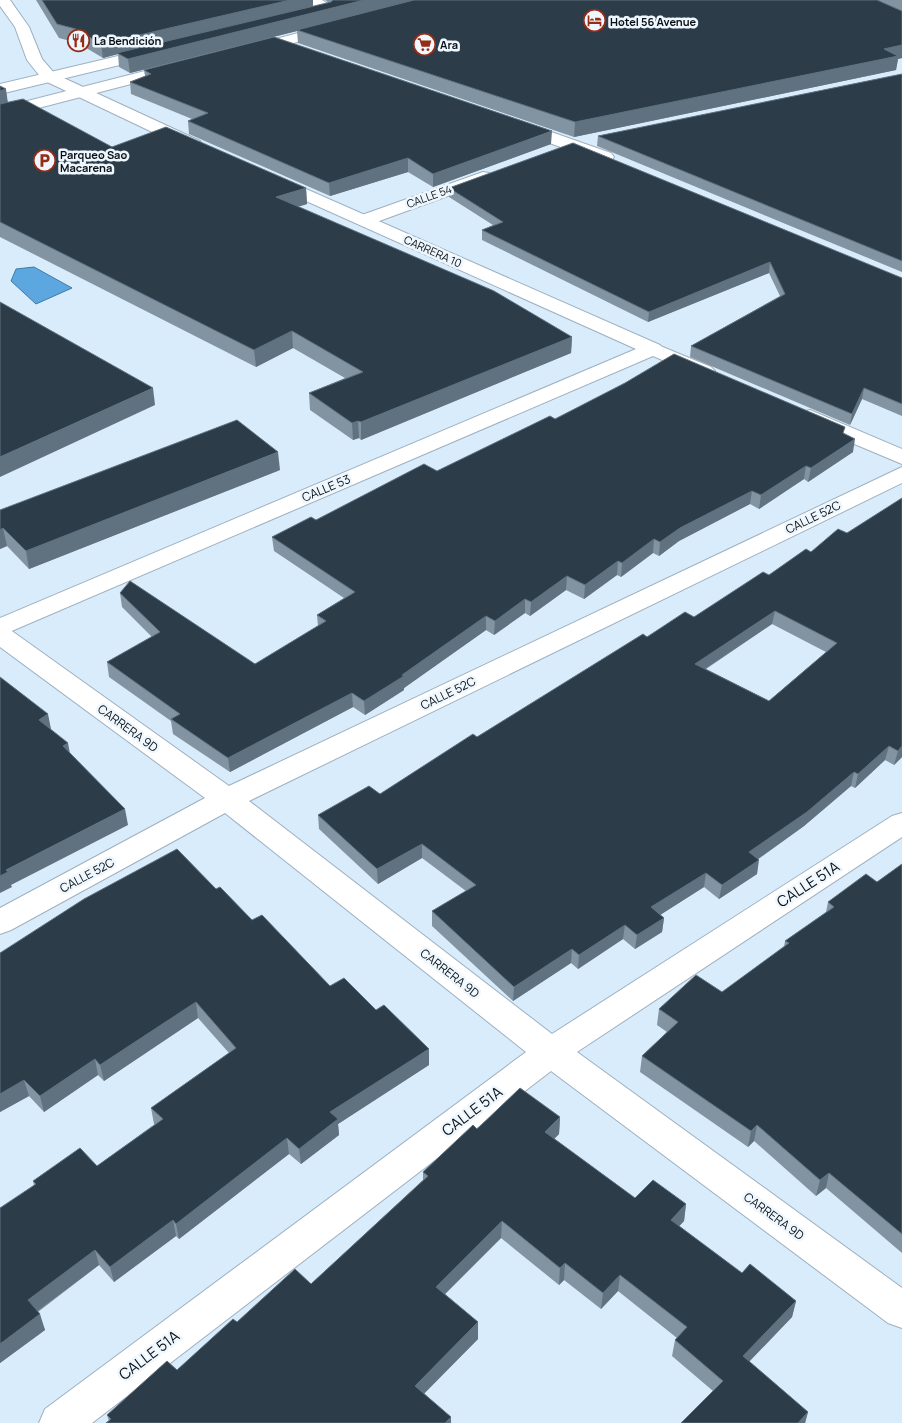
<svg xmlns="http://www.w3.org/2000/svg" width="902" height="1423" font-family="Manrope,sans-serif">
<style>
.water{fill:#5ca7e0;stroke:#437aa3}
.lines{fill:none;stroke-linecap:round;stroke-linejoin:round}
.minor-casing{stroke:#9eb0c0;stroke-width:2}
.tertiary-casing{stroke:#9eb0c0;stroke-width:2}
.secondary-casing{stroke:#9eb0c0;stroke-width:2}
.minor{fill:#fff;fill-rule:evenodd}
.tertiary{fill:#fff;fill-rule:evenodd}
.secondary{fill:#fff;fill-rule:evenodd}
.wall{fill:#8294a2;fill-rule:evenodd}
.shaded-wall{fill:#60717f}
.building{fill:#2c3c49;stroke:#60717f;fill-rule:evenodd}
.labels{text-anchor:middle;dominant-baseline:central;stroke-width:5;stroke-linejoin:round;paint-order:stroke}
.far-poi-label{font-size:11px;font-weight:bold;fill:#091015;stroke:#eff7fe;text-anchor:start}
.far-street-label{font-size:11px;fill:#091015;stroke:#eff7fe}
.street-label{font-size:12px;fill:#091015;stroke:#eff7fe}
.near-street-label{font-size:15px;fill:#091015;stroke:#eff7fe}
</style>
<rect width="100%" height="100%" fill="#d8ecfc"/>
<path class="water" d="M34,267L72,288L36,304L11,281L16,269Z"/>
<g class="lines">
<defs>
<g id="minor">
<path d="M304,0H322L336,10L334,13H324Z"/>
<path d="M517,120L611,153L614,157L611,161H599L511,129L509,125L511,121Z"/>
<path d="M483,172L489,173L492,177L489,181L371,224H359L356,220L359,216Z"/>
<path d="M653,343L711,367L715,371L711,375L704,377L697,375L646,353L643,349L646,345Z"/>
<path d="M810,410L902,449V464L802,422L799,417L802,412Z"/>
<path d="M902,467V483L249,801L552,1034L892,816L902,813V837L577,1052L902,1288V1328L888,1323L551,1071L92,1423H39L45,1409L526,1052L225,813L11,930L0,934V908L205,798L0,647V627L9,629L229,786Z"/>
</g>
<g id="tertiary">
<path d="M0,0H10L29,27L42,59L55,74L200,141L202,145L200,149H188L43,80L27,60L15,27L0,6Z"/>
<path d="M272,174L660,345L663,349L660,353L0,636V618L636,349L266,183L263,179L266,175Z"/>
</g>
<g id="secondary">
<path d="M333,24L338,25L340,28L338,31L249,55L241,50L244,47Z"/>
<path d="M156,47L164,52L161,55L0,94V84Z"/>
<path d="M180,62L185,64L188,67L185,70L0,118V108Z"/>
</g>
</defs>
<use href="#minor" class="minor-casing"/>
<use href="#tertiary" class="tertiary-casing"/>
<use href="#secondary" class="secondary-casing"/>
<use href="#minor" class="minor"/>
<use href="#tertiary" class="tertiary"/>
<use href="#secondary" class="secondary"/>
</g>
<g class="wall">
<path d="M36,0H313V7L329,3L325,0H902V58L898,59L896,70L574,137L298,43L297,31L130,73L119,67L118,54L103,58L78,43L59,38Z"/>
<path d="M144,70L551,144L433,187L408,172L330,196L189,134L188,121L192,119L131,94L130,82L145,76Z"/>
<path d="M902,74V272L597,146L598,136Z"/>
<path d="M0,86L8,102L112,147L306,188L307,204L297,207L572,337L571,353L361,440L359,438L353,440L310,410L309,393L345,378L293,348L256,367L0,237Z"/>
<path d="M449,188L902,278V416L862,399L850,425L690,357L691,346L780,296L769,273L648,322L482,240V230L493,225L449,197Z"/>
<path d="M555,419L844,434L853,452L808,482L804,479L759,509L750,504L679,541L659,556L653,553L621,577L617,575L584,599L566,590L530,616L525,613L494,635L486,630L404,688V690L365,715L353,707L230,772L173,734L171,721L109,677L107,662L152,637L122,607L120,593L255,664L318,626L317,615L344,598L274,551L272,537L316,520L437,471Z"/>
<path d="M280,470L29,569L7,546L0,549V510Z"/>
<path d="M806,549L902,757L894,765L885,760L855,788L851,786L804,826L758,859L757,874L719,899L704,887L660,915L664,918L662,932L635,949L623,939L578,969L571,963L513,1001L432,926V911L466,891L422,858L378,884L319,829L318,815L380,794L647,637L694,617L769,575ZM772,624L826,652L769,701L706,669Z"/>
<path d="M902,864V1253L826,1188L816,1196L754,1141L748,1147L640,1072L642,1056L667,1032L657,1025L659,1009L722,992L784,947L785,941L826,912L828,902L877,882Z"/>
<path d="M216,889L330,986L429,1065L338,1124L339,1135L301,1164L289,1154L179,1239L176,1236L114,1282L99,1265L38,1312L45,1330L0,1363L34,1185L33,1181L97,1166L155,1124H154L151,1108L229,1053L198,1018L104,1081L98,1075L44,1112L29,1096L0,1112V953Z"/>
<path d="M560,1117L559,1134L554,1139L635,1198L686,1204L684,1221L679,1226L742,1273L796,1301L792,1317L749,1362L808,1412L805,1423H681L713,1391L672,1356L675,1340L677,1338L618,1291L601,1309L564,1280L559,1285L501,1238L445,1294L478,1322V1339L424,1393L451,1423L109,1421L107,1415L177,1370L237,1322L311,1284L423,1180V1172L477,1129Z"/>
</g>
<g class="shaded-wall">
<path d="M290,0H313V8L117,53L118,54L103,58L101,44Z"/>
<path d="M364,0H417L297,30V31L130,73L128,59Z"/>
<path d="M902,45V58L898,59L896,70L574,137L575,122L884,49Z"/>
<path d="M6,89L8,104L0,106V91Z"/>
<path d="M552,131L551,144L433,187V174Z"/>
<path d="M408,158V172L330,196L329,183Z"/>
<path d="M306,188L307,204L277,213L276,197Z"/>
<path d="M770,262L769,273L648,322L649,312Z"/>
<path d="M292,331L293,348L256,367L254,350Z"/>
<path d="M572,337L571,353L361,440V422Z"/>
<path d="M153,388L155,405L0,477V457Z"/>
<path d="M864,388L862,399L850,425L852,414Z"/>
<path d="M358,421L359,438L353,440L352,423Z"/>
<path d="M855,439L853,452L808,482L811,468Z"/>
<path d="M278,452L280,470L29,569L26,551Z"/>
<path d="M806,466L804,479L759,509L761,495Z"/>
<path d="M752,491L750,504L679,541L659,556L660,542L680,528Z"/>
<path d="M3,528L7,546L0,549V530Z"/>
<path d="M654,539L653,553L621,577L622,563Z"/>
<path d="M618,561L617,575L584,599L585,585Z"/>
<path d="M567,576L566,590L530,616L531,602Z"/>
<path d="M525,599V613L494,635L495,621Z"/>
<path d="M775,611L772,624L693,677L695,664Z"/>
<path d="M486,616V630L404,688V690L365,715L364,701Z"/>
<path d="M352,693L353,707L230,772L228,758Z"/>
<path d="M48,714L51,729L42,735L39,720Z"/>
<path d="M68,743L71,759L63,746Z"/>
<path d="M889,746L885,760L855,788L858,774Z"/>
<path d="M902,746V757L894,765L898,751Z"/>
<path d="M854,772L851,786L804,826L747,867L749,852Z"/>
<path d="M125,809L128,825L11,885L12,887L0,893V876L6,870Z"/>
<path d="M422,844V858L378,884L377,869Z"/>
<path d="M759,860L757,874L719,899L722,885Z"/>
<path d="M706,873L704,887L649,922L651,907Z"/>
<path d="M664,918L662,932L635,949L637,935Z"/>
<path d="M625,925L623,939L578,969L579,955Z"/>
<path d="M572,949L571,963L513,1001L514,987Z"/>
<path d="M196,1002L198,1018L104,1081L100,1065Z"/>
<path d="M429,1049V1065L338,1124L339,1135L301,1164L299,1149L330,1112Z"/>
<path d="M95,1059L98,1075L44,1112L40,1096Z"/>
<path d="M24,1080L29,1096L0,1112V1094Z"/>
<path d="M560,1117L559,1134L544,1149L545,1132Z"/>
<path d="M757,1125L754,1141L748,1147L751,1131Z"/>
<path d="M287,1138L289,1154L179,1239L176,1224Z"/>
<path d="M829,1173L826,1188L816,1196L820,1180Z"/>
<path d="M686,1204L684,1221L669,1237L671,1220Z"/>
<path d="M173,1220L176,1236L114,1282L110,1267Z"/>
<path d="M502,1221L501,1238L436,1303V1287Z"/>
<path d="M95,1250L99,1265L32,1315L28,1300Z"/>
<path d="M565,1263L564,1280L559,1285L560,1268Z"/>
<path d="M620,1275L618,1291L601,1309L603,1293Z"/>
<path d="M796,1301L792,1317L739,1372L743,1356Z"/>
<path d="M40,1314L45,1330L0,1363V1344Z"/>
<path d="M478,1322V1339L416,1402L415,1386Z"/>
<path d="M808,1412L805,1423H798Z"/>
<path d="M451,1417V1423H445Z"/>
</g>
<g class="building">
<path d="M42,0H290L101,44L76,29L57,24Z"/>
<path d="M333,0H364L128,59L117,53L331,2Z"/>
<path d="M414,0H877L902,11V45L884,49L898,56L575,122L297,30Z"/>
<path d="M274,37L552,131L433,174L408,158L329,183L188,121L208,113L130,82L151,74L144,70Z"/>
<path d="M902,74V261L598,136Z"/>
<path d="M0,86L6,89L0,91Z"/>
<path d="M23,99L112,147L166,127L306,188L276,197L494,291L572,337L361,422L358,421L352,423L309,393L363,372L292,331L254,350L0,222V104Z"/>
<path d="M573,143L902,278V404L864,388L852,414L691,346L785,294L770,262L649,312L482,230L503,222L449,188Z"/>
<path d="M0,302L153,388L0,457Z"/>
<path d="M674,354L845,427L843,433L855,439L811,468L806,466L761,495L752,491L680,528L660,542L654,539L622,563L618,561L585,585L567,576L531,602L525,599L495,621L486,616L402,675L404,676L364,701L352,693L228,758L171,719L180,714L107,662L160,632L120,593L130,581L255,664L326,621L317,615L355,592L272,537L311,517L316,520L424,464L437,471L550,416L555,419L625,383Z"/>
<path d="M237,420L278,452L26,551L3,528L0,530V510Z"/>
<path d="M902,498V746L898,751L889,746L858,774L854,772L807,812L749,852L759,860L722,885L706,873L651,907L664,918L637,935L625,925L579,955L572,949L514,987L432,911L476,885L422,844L377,869L318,815L369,786L380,794L473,734L477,737L643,634L647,637L685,612L694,617L763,572L769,575L806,549L811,552L838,529L847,533ZM775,611L837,643L769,701L695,664Z"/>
<path d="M0,677L48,714L39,720L68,743L63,746L125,809L6,870L8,872L0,876Z"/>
<path d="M177,849L216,889L220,887L252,920L262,915L330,986L344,978L376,1010L384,1005L429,1049L330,1112L338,1119L299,1149L287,1138L176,1224L173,1220L110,1267L95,1250L28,1300L40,1314L0,1344V1208L36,1184L33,1181L80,1148L97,1166L163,1119L151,1108L236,1048L196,1002L100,1065L95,1059L40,1096L24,1080L0,1094V953L84,899Z"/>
<path d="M902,864V1234L829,1173L820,1180L757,1125L751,1131L642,1056L678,1022L659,1009L696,975L722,992L789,943L785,941L834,907L828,902L866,874L877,882Z"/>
<path d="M520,1088L560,1117L545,1132L635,1198L653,1180L686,1204L671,1220L742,1273L750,1264L796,1301L743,1356L808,1412L798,1423H681L723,1381L675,1340L687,1327L620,1275L603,1293L565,1263L560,1268L502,1221L436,1287L478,1322L415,1386L451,1417L445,1423H106L111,1419L107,1415L167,1361L177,1370L233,1319L237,1322L295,1269L311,1284L428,1176L423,1172L473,1125L477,1129Z"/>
</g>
<defs>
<symbol id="hotel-ring" viewBox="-11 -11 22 22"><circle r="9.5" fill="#eff7fe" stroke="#952c17" stroke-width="1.5"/><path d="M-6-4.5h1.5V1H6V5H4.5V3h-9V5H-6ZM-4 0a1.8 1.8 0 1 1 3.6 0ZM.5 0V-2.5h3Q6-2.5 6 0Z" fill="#952c17"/></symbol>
<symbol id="restaurant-ring" viewBox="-11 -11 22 22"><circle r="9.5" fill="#eff7fe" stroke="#952c17" stroke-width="1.5"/><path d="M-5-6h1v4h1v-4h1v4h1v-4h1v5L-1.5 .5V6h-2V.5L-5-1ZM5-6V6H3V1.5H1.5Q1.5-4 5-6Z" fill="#952c17"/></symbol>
<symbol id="supermarket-ring" viewBox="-11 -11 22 22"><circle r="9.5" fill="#eff7fe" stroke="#952c17" stroke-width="1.5"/><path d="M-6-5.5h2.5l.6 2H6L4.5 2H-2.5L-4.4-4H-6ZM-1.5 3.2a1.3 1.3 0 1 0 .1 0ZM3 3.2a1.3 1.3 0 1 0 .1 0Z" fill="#952c17"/></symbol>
<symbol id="parking-ring" viewBox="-11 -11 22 22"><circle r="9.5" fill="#eff7fe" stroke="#952c17" stroke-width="1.5"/><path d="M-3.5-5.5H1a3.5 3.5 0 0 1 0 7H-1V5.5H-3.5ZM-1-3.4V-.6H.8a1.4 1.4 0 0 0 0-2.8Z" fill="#952c17"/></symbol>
</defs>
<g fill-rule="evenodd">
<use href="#hotel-ring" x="582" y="8" width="25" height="25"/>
<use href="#restaurant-ring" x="66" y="28" width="25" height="25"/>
<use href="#supermarket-ring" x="412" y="32" width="25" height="25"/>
<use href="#parking-ring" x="32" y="148" width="25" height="25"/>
</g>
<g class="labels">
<g class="far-poi-label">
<text x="610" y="21">Hotel 56 Avenue</text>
<text x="94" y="40">La Bendición</text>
<text x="440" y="44">Ara</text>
<text x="60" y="154">Parqueo Sao<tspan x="60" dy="13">Macarena</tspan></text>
</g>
<g class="far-street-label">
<text transform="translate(429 196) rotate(-20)">CALLE 54</text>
<text transform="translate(433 251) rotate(24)">CARRERA 10</text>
</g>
<g class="street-label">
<text transform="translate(326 488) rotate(-23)">CALLE 53</text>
<text transform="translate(813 517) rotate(-26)">CALLE 52C</text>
<text transform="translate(448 693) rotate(-26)">CALLE 52C</text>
<text transform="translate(128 728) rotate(36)">CARRERA 9D</text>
<text transform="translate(87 875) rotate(-28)">CALLE 52C</text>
<text transform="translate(450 973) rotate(38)">CARRERA 9D</text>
<text transform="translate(774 1216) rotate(36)">CARRERA 9D</text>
</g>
<g class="near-street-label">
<text transform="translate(808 884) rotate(-33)">CALLE 51A</text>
<text transform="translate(472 1111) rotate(-37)">CALLE 51A</text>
<text transform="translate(149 1355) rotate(-37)">CALLE 51A</text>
</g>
</g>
</svg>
